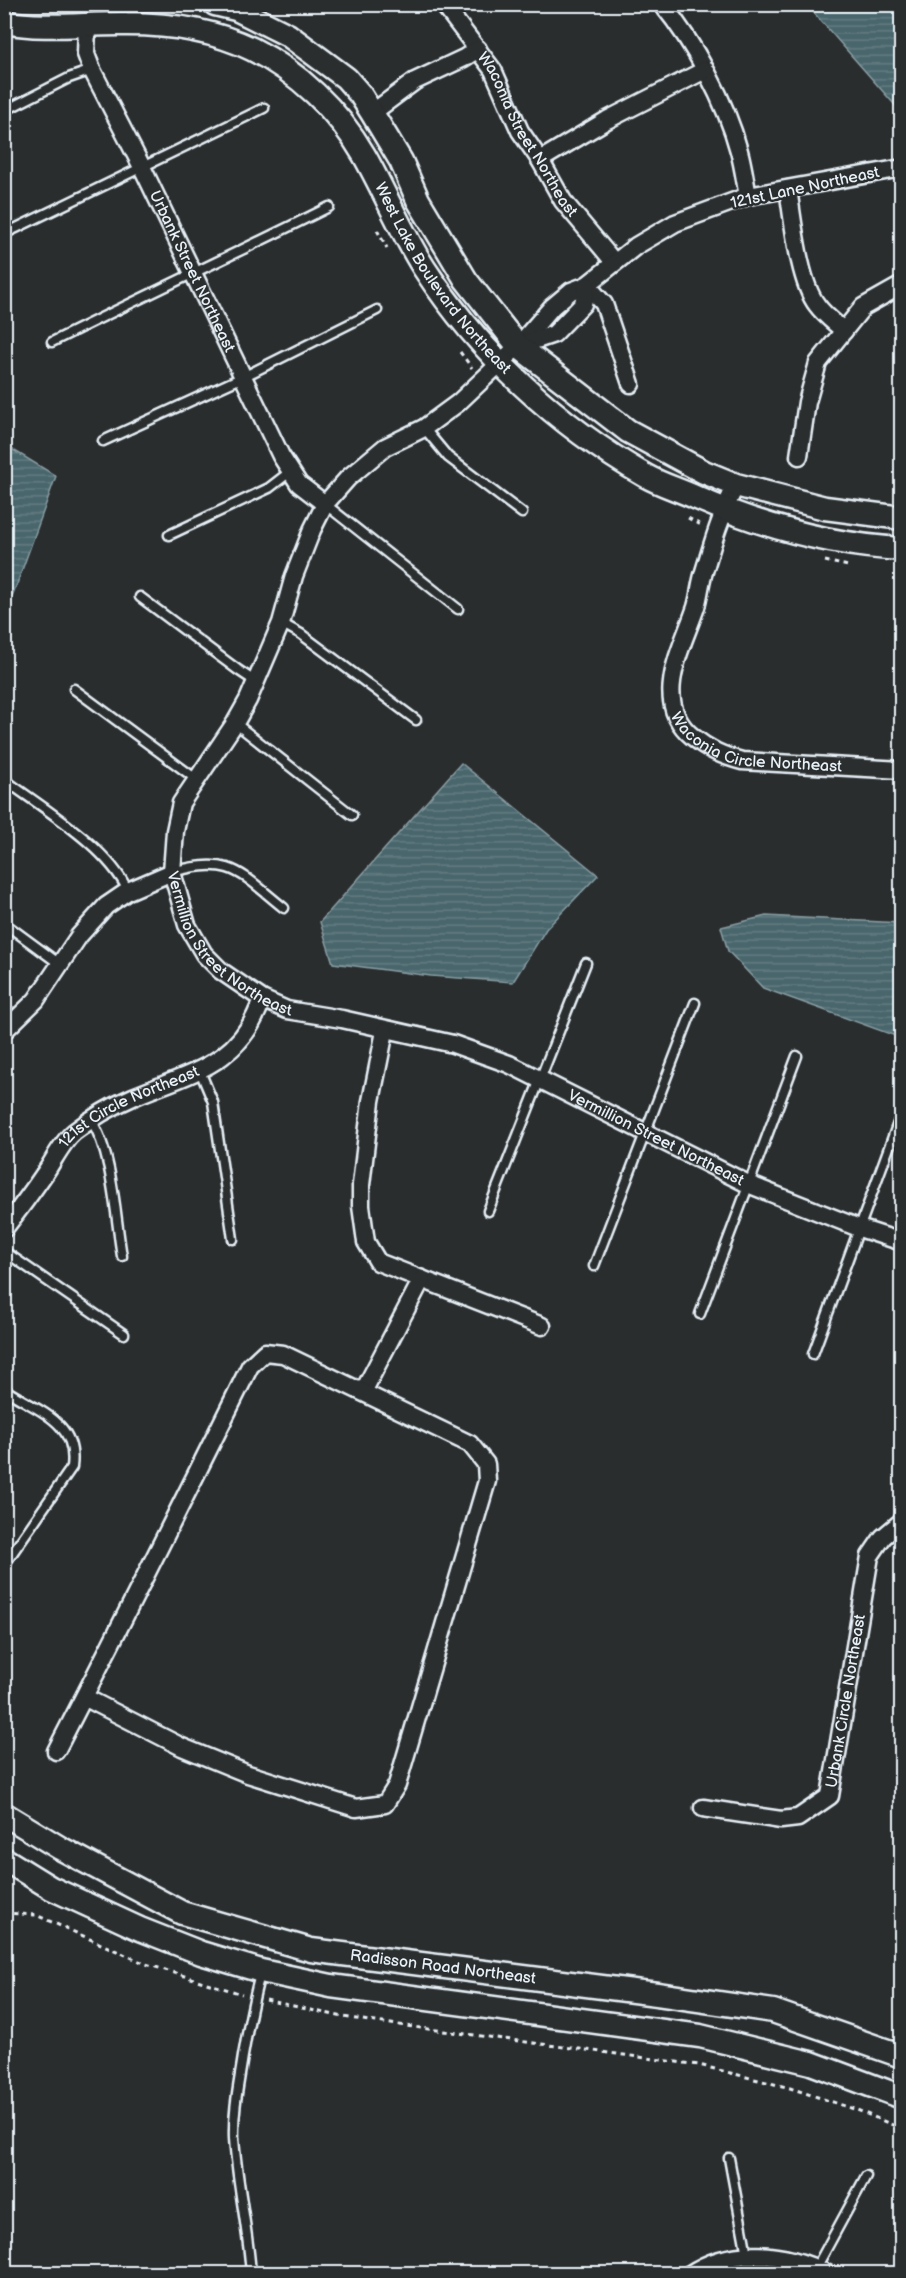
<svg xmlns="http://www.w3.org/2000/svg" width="906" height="2278" font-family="'Balsamiq Sans',sans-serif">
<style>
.water{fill:url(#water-rules);stroke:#899ea4;stroke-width:1.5}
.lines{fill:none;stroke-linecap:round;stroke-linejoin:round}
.lane-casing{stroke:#e8f1f8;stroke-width:13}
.street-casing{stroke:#e8f1f8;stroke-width:21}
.secondary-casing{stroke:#e8f1f8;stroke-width:27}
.path{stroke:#e8f1f8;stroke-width:3;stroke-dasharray:4.5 4.5;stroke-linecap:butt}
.lane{stroke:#2a2d2e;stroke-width:8}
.street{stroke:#2a2d2e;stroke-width:16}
.secondary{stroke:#2a2d2e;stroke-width:22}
.labels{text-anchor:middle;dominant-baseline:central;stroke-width:5;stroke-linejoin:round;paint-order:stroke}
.street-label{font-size:16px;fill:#e8f1f8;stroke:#2a2d2e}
</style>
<defs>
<pattern id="water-rules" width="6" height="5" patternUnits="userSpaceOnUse" patternTransform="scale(1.5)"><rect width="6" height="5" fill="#49666c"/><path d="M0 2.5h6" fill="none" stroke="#637c82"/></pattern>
</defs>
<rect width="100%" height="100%" fill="#2a2d2e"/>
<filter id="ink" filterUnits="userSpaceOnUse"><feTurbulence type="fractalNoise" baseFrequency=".0167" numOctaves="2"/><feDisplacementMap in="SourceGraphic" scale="12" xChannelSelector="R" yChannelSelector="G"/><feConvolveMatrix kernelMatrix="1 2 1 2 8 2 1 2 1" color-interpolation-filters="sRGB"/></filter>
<g filter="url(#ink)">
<g class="water">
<path d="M807,5H901V112Z"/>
<path d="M5,445L56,476L17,584L5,613Z"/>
<path d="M461,763L598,875L546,929L513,982L431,976L333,963L320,922Z"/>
<path d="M766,916L901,923V1038L763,988L728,951L721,927Z"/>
</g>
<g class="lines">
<defs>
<g id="lane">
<path d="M4,111L69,78L92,70"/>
<path d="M4,234L264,108"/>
<path d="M52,342C144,296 237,253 329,207"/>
<path d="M424,428L448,457L522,513"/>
<path d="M103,441L243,377L377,310"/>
<path d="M325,504L458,609"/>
<path d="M169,535L269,488L291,471"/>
<path d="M140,597L238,670L256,682"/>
<path d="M281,623L301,634L416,720"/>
<path d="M74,689L196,779"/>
<path d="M235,723L352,815"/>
<path d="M5,780C44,809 108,847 128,891"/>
<path d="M172,872C232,855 240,873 284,908"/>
<path d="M4,923L61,965"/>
<path d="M200,1071L213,1102L233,1239"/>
<path d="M91,1120C113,1154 115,1215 122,1256"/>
<path d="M488,1211L586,963"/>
<path d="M4,1251L124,1334"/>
<path d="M594,1266L695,1003"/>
<path d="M700,1314L797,1056"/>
<path d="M813,1354L902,1112"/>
<path d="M4,1389C37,1411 78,1421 72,1467L4,1565"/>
<path d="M729,2158L747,2255"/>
<path d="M816,2268L866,2176"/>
<path d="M251,2274C248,2228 237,2183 234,2138C233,2110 239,2083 243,2056C248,2027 253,1999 261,1971"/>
</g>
<g id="street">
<path id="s1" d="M443,4L493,70L520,131L540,160L563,201L614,262"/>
<path d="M662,4C694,43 726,102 739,151C743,165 745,181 748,196"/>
<path id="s2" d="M87,26L86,54L92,70L142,167L281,456L299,484L325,504"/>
<path d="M372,113L415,81L464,58L478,49"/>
<path d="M540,160L607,120L705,70"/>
<path id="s3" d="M902,168L748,196L675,223L636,246L587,285L571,291L552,307L518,346L458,403L424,428L385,447L348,478L325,504L312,530L294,576L281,623L248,700L235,723L181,803L175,831L172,872L187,925L204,954L221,971L262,999L287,1010L342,1019L453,1044L509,1064L748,1184L859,1228L902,1242"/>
<path d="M788,189C793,220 799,282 817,305C824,315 835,323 844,331"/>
<path d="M587,285L604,304L631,384"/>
<path d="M519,346L554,334L583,304L587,285"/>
<path d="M799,456L807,402L818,363L863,307L902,285"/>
<path id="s4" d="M736,485C721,514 712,545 703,575C700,586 699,597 696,607C682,649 650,702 693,737C709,750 723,756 742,761L902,770"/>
<path d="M4,1031L36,1000L79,936L106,906L128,891L172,872"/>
<path d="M385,1031L371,1101L361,1185V1206L366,1242L378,1262L542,1326"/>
<path id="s5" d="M4,1229C18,1211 32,1192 45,1173C54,1160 62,1142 74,1132C92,1118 112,1106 133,1097C189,1073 241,1065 262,999"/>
<path d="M363,1392L422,1279"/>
<path d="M56,1751C122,1624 186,1495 250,1366L265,1352L283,1354L470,1444L486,1464L487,1481L397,1785L385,1804L356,1808L248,1774L182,1747L84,1697"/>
<path id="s6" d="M703,1808L781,1820L798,1818L830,1796L870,1556L883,1537L902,1521"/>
<path d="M690,2274C731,2246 786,2252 828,2274"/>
</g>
<g id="secondary">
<path d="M215,4L236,9L288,35L346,78L360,94L372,113L401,161L418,200L466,280L518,346L628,431L704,472L736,485L825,508L902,518"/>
<path id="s7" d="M4,22C46,30 86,23 127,24C169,24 213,30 252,49C298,72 338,110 364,155C385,192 401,232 424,268C480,354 557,425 646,476C662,485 680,490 697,498C761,526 831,545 902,549"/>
<path id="s8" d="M4,1814L60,1848L182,1913L311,1950L657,1994L773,2011L902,2056"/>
<path d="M4,1859L51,1888L140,1929L201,1953L261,1971L331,1986L700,2036L811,2063L902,2097"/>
</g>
</defs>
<use href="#lane" class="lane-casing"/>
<use href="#street" class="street-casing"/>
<use href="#secondary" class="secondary-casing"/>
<g class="path">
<path d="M377,230L387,248"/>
<path d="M460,352L472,368"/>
<path d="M688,518L701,525"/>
<path d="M825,561L848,566"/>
<path d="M4,1913L36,1915L146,1964L242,1994"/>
<path d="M266,2000L343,2017L376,2022L699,2065L790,2088L857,2110L902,2129"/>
</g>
<use href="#lane" class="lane"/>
<use href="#street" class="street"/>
<use href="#secondary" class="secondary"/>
</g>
</g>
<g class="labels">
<g class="street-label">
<text stroke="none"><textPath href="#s1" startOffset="156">Waconia Street Northeast</textPath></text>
<text transform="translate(805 188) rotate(-12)">121st Lane Northeast</text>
<text stroke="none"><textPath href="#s2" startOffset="270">Urbank Street Northeast</textPath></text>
<text stroke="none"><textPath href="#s7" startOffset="555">West Lake Boulevard Northeast</textPath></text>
<text stroke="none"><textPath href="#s4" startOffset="332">Waconia Circle Northeast</textPath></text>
<text stroke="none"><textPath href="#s3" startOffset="1188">Vermillion Street Northeast</textPath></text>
<text stroke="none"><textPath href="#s5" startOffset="180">121st Circle Northeast</textPath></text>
<text stroke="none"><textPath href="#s3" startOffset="1674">Vermillion Street Northeast</textPath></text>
<text stroke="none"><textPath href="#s6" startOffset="231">Urbank Circle Northeast</textPath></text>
<text stroke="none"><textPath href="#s8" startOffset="471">Radisson Road Northeast</textPath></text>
</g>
</g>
<rect width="906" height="2278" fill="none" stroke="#2a2d2e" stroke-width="24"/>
<rect x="12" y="12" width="882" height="2254" fill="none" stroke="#e8f1f8" stroke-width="2" filter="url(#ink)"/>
</svg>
